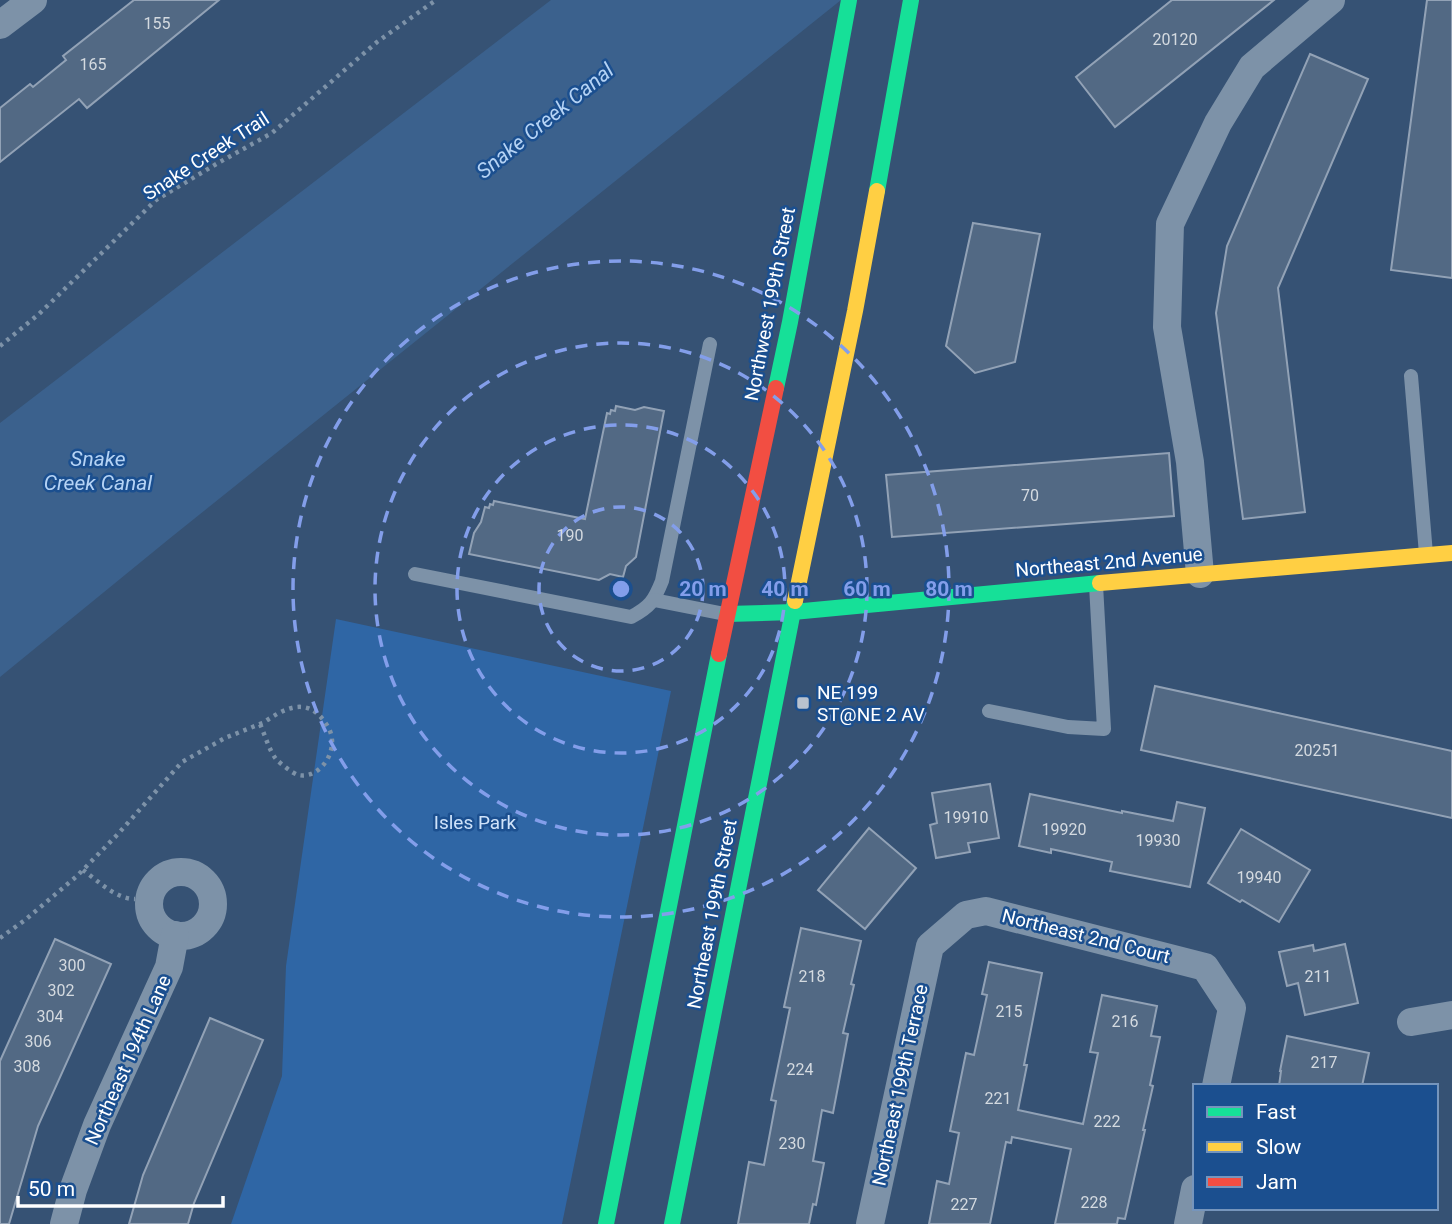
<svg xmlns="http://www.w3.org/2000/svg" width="1452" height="1224" font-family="Roboto,sans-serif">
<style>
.green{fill:#2f66a5}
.water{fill:#3b618d}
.building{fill:#526984;stroke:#92a2b6;stroke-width:2}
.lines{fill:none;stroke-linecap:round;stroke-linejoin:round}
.path{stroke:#7d92a8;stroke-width:4.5;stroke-dasharray:3.5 5;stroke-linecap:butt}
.lane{stroke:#7d92a8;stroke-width:14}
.street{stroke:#7d92a8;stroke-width:28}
.fast{stroke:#16e098;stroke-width:16}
.slow{stroke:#ffcf43;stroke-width:16}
.jam{stroke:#f24e42;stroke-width:16}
.ring{fill:none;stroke:#839eea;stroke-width:3.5;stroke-dasharray:12 9}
.poi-dot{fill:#b9c2ce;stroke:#1b4f8f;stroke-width:2.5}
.labels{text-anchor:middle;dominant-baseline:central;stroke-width:5;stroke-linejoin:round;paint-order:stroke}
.number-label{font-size:16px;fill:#d4dae0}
.street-label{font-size:19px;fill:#fff;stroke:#1b4f8f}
.poi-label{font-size:19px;fill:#fff;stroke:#1b4f8f;text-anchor:start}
.park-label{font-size:19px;fill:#cfe3fa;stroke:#1b4f8f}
.water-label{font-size:21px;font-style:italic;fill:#b5d3f5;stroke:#1b4f8f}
.centre{fill:#839eea;stroke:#1b4f8f;stroke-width:3.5}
.ring-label{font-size:21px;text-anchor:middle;font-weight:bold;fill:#839eea;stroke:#1b4f8f;stroke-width:5;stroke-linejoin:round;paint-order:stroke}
</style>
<rect width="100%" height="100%" fill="#365274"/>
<path class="green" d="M336,619L671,691L562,1224H231L282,1076L286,966Z"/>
<path class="water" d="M551,0H841L169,539L0,677V423Z"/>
<g class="building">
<path d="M134,0H219L87,108L79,99L0,162V108L30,84L33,87L66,60L63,56Z"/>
<path d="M1172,0H1274L1115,127L1076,77Z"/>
<path d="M1427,0H1452V278L1391,270Z"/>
<path d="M1310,54L1368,79L1278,288L1305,512L1243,519L1216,313L1227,246Z"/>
<path d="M973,223L1040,234L1015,362L975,373L946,346Z"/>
<path d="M616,406L635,410L644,407L664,411L636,557L626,566L623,577L610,574L599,580L469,554L474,533L481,522L485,507L489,508L490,504L493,505L494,501L585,519L607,413L610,414L611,410L615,411Z"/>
<path d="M1169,453L1174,516L892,537L886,475Z"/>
<path d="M1155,686L1452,751V818L1141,750Z"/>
<path d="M990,784L999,838L968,843L970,852L936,858L930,825L937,823L932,793Z"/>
<path d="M1030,794L1122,813V811L1173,821L1177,802L1205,808L1190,887L1110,871L1112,862L1051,849V853L1019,846Z"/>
<path d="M869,828L916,868L865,929L818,890Z"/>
<path d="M1241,829L1310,870L1279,922L1242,900L1240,902L1208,883Z"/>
<path d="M801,928L861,941L851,984L854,985L843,1033L848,1034L833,1113L822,1110L813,1161L824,1163L816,1205L813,1204L809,1224H738L749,1162L764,1165L776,1101L771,1100L790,1008L784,1007Z"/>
<path d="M55,939L111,964L38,1126L9,1224H0V1061Z"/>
<path d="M1345,944L1358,1003L1305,1015L1298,983L1287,986L1279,952L1313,945L1314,951Z"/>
<path d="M989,962L1042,973L1024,1065H1027L1018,1110L1083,1124L1098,1053L1090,1052L1102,995L1157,1006L1151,1036L1160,1037L1150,1085L1153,1086L1143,1130H1145L1125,1219L1118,1218L1117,1224H1055L1071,1149L1012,1137L1011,1143L1006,1142L990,1224H929L937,1181L949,1184L959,1133L950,1131L966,1053L974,1055L987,995L982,994Z"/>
<path d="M210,1018L263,1040L194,1203L188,1224H129L143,1175Z"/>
<path d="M1287,1036L1369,1053L1362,1086H1279L1281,1071H1280Z"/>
</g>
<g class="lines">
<g class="path">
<path d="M0,346L39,314L156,200L218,163L272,133L377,42L436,0"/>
<path d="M83,870C98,881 116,899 135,899"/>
<path d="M0,938L25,920L77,876L118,834L182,762L225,738L260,724L263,723C283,709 306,696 324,721C328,726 332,733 332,741C333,758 317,779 298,775C292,773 281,764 276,759C269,750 265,735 260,724"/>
</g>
<g class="lane">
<path d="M1411,376L1426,554"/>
<path d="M415,574L631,617C650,607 654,601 662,581L710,344"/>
<path d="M654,600L725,614"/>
<path d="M989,711L1068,727L1104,729L1096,585"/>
</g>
<g class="street">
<path d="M0,25L33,0"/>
<path d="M1200,574L1190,462L1167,327L1170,224L1218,123L1252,67L1331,0"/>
<circle cx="181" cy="904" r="32"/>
<path d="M1411,1022L1452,1015"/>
<path d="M64,1224L73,1190L97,1125L169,967L175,935"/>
<path d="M870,1224L930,946L966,915L986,911L1205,967L1232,1008L1216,1086"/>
<path d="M1188,1224L1195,1189"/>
</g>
<g class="fast">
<path d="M877,191L911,0"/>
<path d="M776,388L790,322L849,0"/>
<path d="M727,614L793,612L1100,583"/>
<path d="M606,1224L719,654"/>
<path d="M672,1224L795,601"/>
</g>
<g class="slow">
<path d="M1100,583L1452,553"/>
<path d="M795,601L855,311L877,191"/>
</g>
<path class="jam" d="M719,654L776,388"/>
</g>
<g class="ring">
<circle cx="621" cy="589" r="82"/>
<circle cx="621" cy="589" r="164"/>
<circle cx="621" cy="589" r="246"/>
<circle cx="621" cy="589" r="328"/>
</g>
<rect class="poi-dot" x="796" y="696" width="14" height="14" rx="3.5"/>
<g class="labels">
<g class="number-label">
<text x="157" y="23">155</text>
<text x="1175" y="39">20120</text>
<text x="93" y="64">165</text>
<text x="1030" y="495">70</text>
<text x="570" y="535">190</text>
<text x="1317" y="750">20251</text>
<text x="966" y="817">19910</text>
<text x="1064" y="829">19920</text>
<text x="1158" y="840">19930</text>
<text x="1259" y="877">19940</text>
<text x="72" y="965">300</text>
<text x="812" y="976">218</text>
<text x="1318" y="976">211</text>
<text x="61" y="990">302</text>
<text x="1009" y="1011">215</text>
<text x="50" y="1016">304</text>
<text x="1125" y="1021">216</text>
<text x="38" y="1041">306</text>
<text x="1324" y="1062">217</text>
<text x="27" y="1066">308</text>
<text x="800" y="1069">224</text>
<text x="998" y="1098">221</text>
<text x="1107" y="1121">222</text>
<text x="792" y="1143">230</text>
<text x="1094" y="1202">228</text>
<text x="964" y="1204">227</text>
</g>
<g class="street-label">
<text transform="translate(206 156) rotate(-33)">Snake Creek Trail</text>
<text transform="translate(770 304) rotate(-79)">Northwest 199th Street</text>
<text transform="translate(1109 562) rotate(-5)">Northeast 2nd Avenue</text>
<text transform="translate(712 914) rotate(-79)">Northeast 199th Street</text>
<text transform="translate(1086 936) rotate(14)">Northeast 2nd Court</text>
<text transform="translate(128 1060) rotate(-66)">Northeast 194th Lane</text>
<text transform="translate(900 1085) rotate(-78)">Northeast 199th Terrace</text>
</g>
<g class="poi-label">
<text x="817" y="692">NE 199<tspan x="817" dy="22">ST@NE 2 AV</tspan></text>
</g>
<g class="park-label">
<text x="475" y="822">Isles Park</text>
</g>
<g class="water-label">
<text transform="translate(545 121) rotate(-39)">Snake Creek Canal</text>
<text x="98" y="459">Snake<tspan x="98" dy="24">Creek Canal</tspan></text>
</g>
</g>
<circle cx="621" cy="589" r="10" class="centre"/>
<g class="ring-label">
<text x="703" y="596">20 m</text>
<text x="785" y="596">40 m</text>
<text x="867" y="596">60 m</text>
<text x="949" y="596">80 m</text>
</g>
<rect x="1193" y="1084" width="245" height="126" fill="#1b4f8f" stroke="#7695bc" stroke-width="2"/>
<rect x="1207" y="1107" width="35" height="10" fill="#16e098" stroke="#7695bc" stroke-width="2"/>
<text x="1256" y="1119" font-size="21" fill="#ffffff">Fast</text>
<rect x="1207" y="1142" width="35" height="10" fill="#ffcf43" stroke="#7695bc" stroke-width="2"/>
<text x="1256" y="1154" font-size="21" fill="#ffffff">Slow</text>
<rect x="1207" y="1177" width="35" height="10" fill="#f24e42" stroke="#7695bc" stroke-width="2"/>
<text x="1256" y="1189" font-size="21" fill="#ffffff">Jam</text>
<path d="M18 1196v10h205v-10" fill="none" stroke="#ffffff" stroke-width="3.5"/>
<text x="28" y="1196" font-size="21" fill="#ffffff" stroke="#1b4f8f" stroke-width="5" paint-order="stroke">50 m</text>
</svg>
